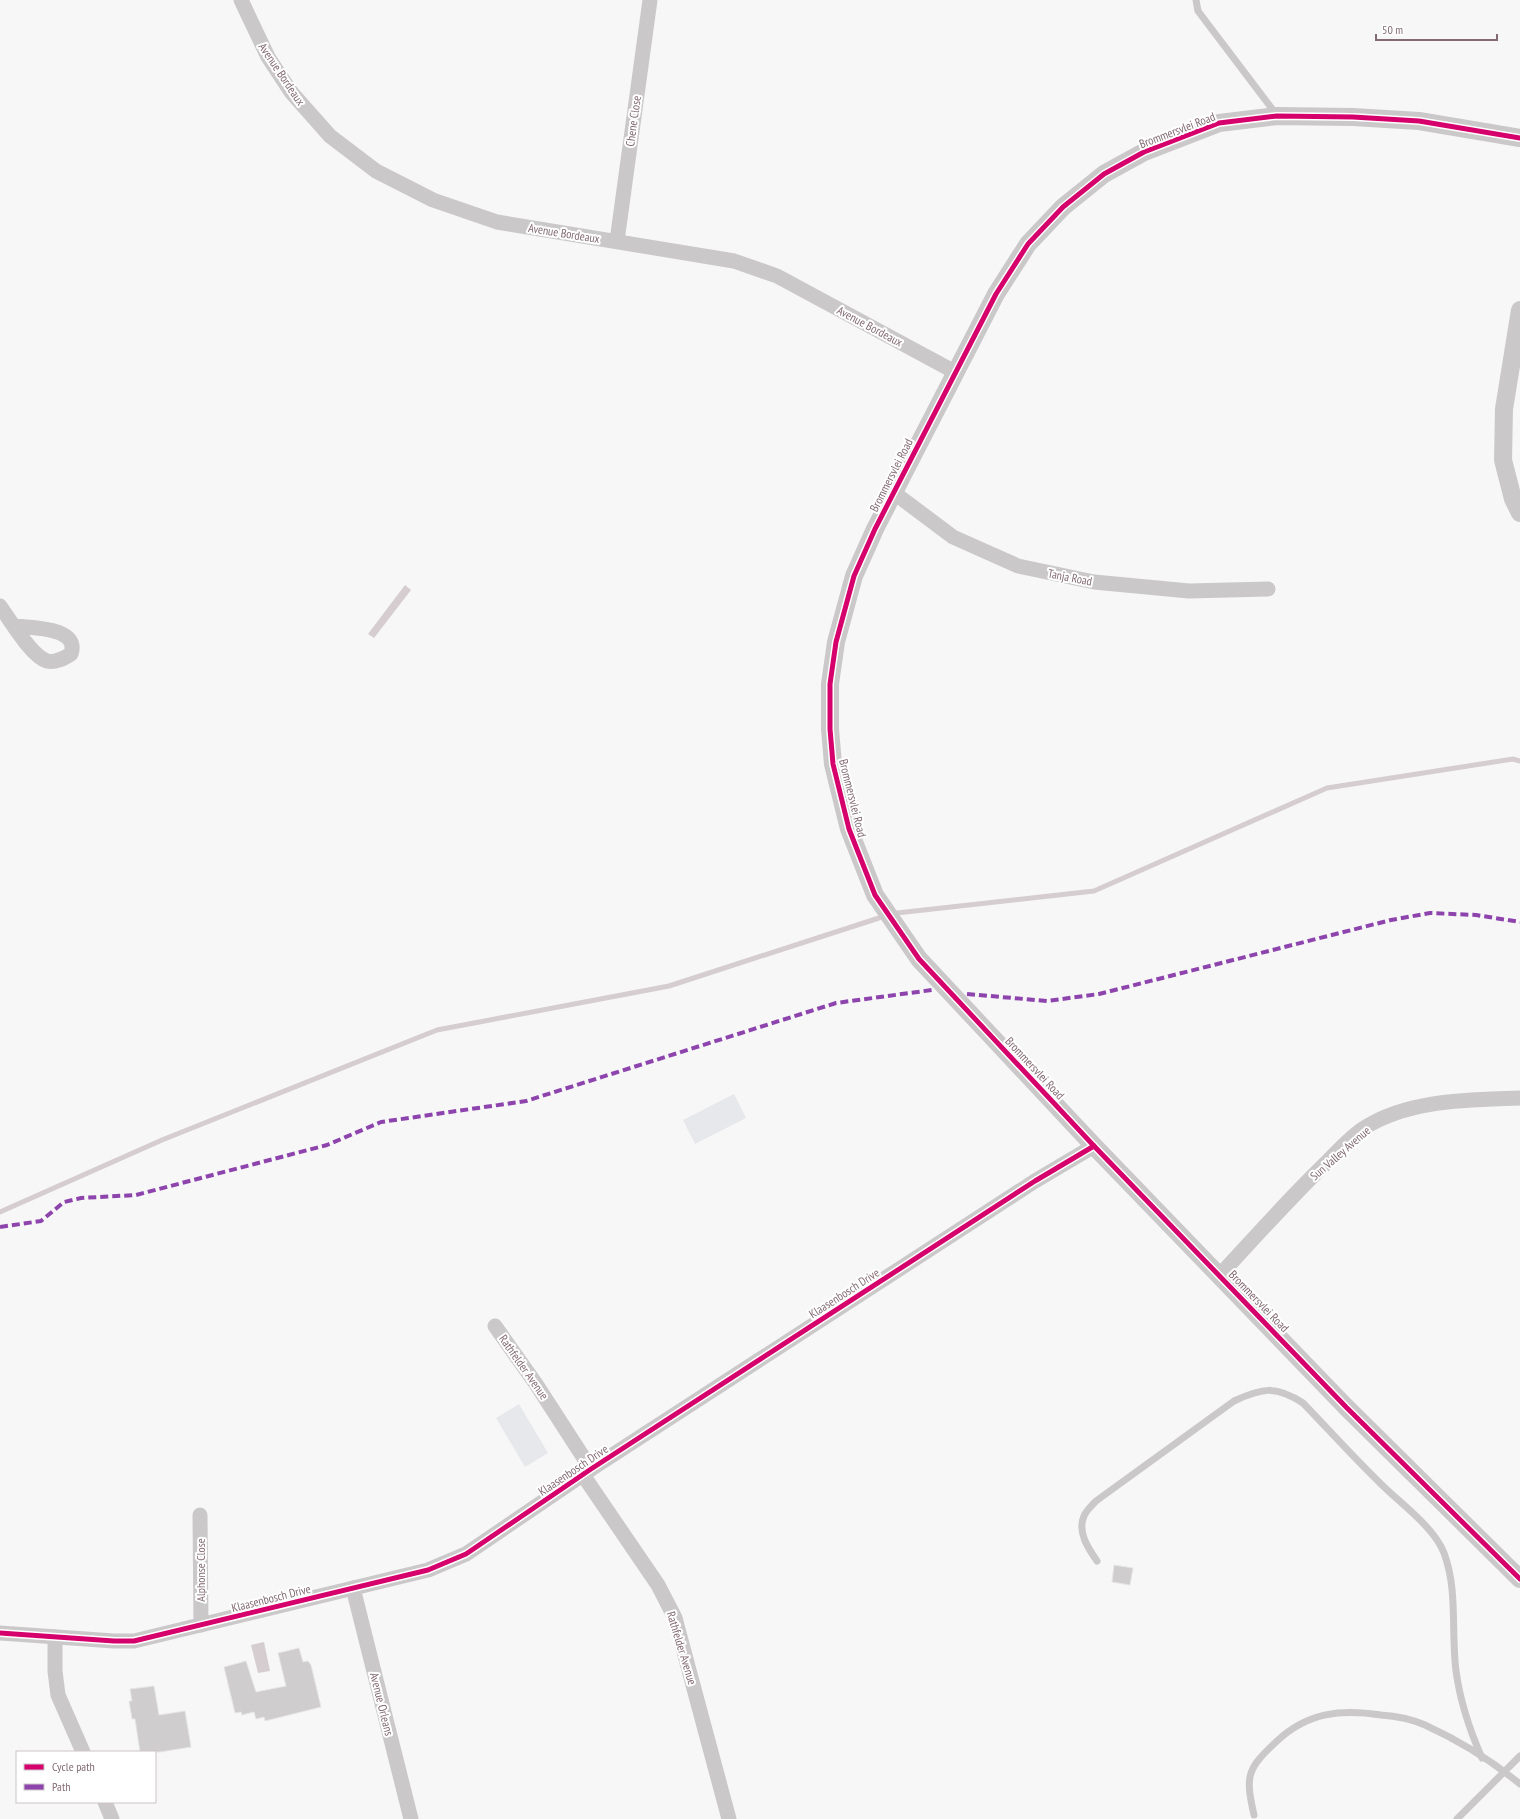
<svg xmlns="http://www.w3.org/2000/svg" width="1520" height="1819" font-family="'PT Sans Narrow',sans-serif">
<style>
.green{fill:#e7e8eb}
.water{fill:#d6cdd1}
.lines{fill:none;stroke-linecap:round;stroke-linejoin:round}
.stream{stroke:#d6cdd1;stroke-width:5}
.building{fill:#d0cdce;stroke:#e6e6e6}
.service{stroke:#cbc8c9;stroke-width:7}
.minor{stroke:#cbc8c9;stroke-width:15}
.tertiary{stroke:#cbc8c9;stroke-width:18}
.quiet{stroke:#8e44ad;stroke-width:4;stroke-dasharray:8 4;stroke-linecap:butt}
.cycleway-casing{stroke:#fff;stroke-width:8}
.cycleway{stroke:#d6006c;stroke-width:5}
.labels{text-anchor:middle;dominant-baseline:central;stroke-width:4;stroke-linejoin:round;paint-order:stroke}
.street-label{font-size:12px;fill:#836b72;stroke:#fff}
</style>
<rect width="100%" height="100%" fill="#f7f7f7"/>
<g class="green">
<path d="M734,1094L746,1118L695,1144L683,1120Z"/>
<path d="M519,1404L548,1453L525,1467L496,1418Z"/>
</g>
<g class="water">
<path d="M405,585L411,590L374,638L368,634Z"/>
<path d="M264,1642L270,1671L258,1673L251,1645Z"/>
</g>
<g class="lines">
<g class="stream">
<path d="M897,913L1094,891L1327,788L1513,759L1520,761"/>
<path d="M0,1212L162,1140L437,1030L669,986L879,918"/>
</g>
</g>
<g class="building">
<path d="M1114,1565L1133,1568L1130,1585L1112,1582Z"/>
<path d="M299,1648L303,1662L308,1661L311,1665L321,1707L265,1721L264,1717L256,1719L254,1712L242,1715L241,1712L235,1713L224,1667L246,1661L256,1692L286,1686L278,1653Z"/>
<path d="M154,1686L159,1715L185,1711L191,1747L160,1752H140L135,1719H132L129,1701H132L130,1689Z"/>
</g>
<g class="lines">
<g class="service">
<path d="M1196,0L1198,11L1276,114"/>
<path d="M1097,1561C1088,1548 1077,1532 1084,1516C1086,1511 1092,1505 1096,1501L1234,1401C1262,1388 1276,1385 1303,1403C1329,1430 1354,1458 1381,1484C1401,1504 1434,1527 1444,1553C1458,1590 1451,1632 1456,1671C1460,1700 1470,1731 1482,1758"/>
<path d="M1254,1815C1245,1775 1247,1769 1277,1741C1308,1712 1341,1709 1381,1715C1396,1716 1411,1719 1425,1725C1458,1740 1492,1761 1520,1784"/>
<path d="M1457,1819L1520,1756"/>
</g>
<g class="minor">
<path d="M241,0L268,57L291,92L330,136L376,171L433,200L497,222L734,261L777,276L955,372"/>
<path d="M617,241L650,0"/>
<path d="M893,492L953,537L1018,566L1094,582L1189,591L1268,589"/>
<path d="M0,606C10,620 31,656 47,661C56,663 64,658 71,654C80,627 32,628 15,626"/>
<path d="M1220,1275C1254,1238 1288,1200 1324,1165C1336,1153 1350,1137 1364,1128C1409,1099 1469,1100 1520,1098"/>
<path d="M495,1326L536,1384L591,1469"/>
<path d="M583,1475L658,1585L675,1618L729,1819"/>
<path d="M200,1515L201,1625"/>
<path d="M353,1588L411,1819"/>
<path d="M0,1633L114,1641H134L428,1570L466,1554L591,1469L1035,1181L1094,1146"/>
<path d="M55,1637V1671L58,1695L83,1752"/>
<path d="M105,1802L112,1819"/>
</g>
<g class="tertiary">
<path d="M1520,138L1419,121L1353,117L1277,116L1219,123L1144,152L1104,174L1063,207L1028,244L996,294L875,529L854,576L836,642L830,684V729L833,764L849,829L875,895L919,959L1094,1146L1346,1407L1520,1579"/>
<path d="M1520,310L1504,409L1503,460L1513,499L1520,513"/>
</g>
<g class="quiet">
<path d="M967,994L1047,1001L1099,994L1391,920L1430,913L1476,915L1520,922"/>
<path d="M0,1227L41,1221L64,1202L81,1198L136,1195L327,1145L381,1122L526,1101L836,1003L932,990"/>
</g>
<defs>
<g id="cycleway">
<path d="M1520,138L1419,121L1353,117L1277,116L1219,123L1144,152L1104,174L1063,207L1028,244L996,294L875,529L854,576L836,642L830,684V729L833,764L849,829L875,895L919,959L1094,1146L1346,1407L1520,1579"/>
<path d="M0,1633L114,1641H134L428,1570L466,1554L591,1469L1035,1181L1094,1146"/>
</g>
</defs>
<use href="#cycleway" class="cycleway-casing"/>
<use href="#cycleway" class="cycleway"/>
</g>
<g class="labels">
<g class="street-label">
<text transform="translate(282 74) rotate(56)">Avenue Bordeaux</text>
<text transform="translate(633 121) rotate(-82)">Chene Close</text>
<text transform="translate(1177 130) rotate(-21)">Brommersvlei Road</text>
<text transform="translate(564 233) rotate(9)">Avenue Bordeaux</text>
<text transform="translate(870 326) rotate(28)">Avenue Bordeaux</text>
<text transform="translate(891 475) rotate(-63)">Brommersvlei Road</text>
<text transform="translate(1070 577) rotate(11)">Tanja Road</text>
<text transform="translate(853 798) rotate(76)">Brommersvlei Road</text>
<text transform="translate(1035 1068) rotate(47)">Brommersvlei Road</text>
<text transform="translate(1340 1153) rotate(-41)">Sun Valley Avenue</text>
<text transform="translate(844 1293) rotate(-33)">Klaasenbosch Drive</text>
<text transform="translate(1259 1301) rotate(46)">Brommersvlei Road</text>
<text transform="translate(524 1367) rotate(55)">Rathfelder Avenue</text>
<text transform="translate(573 1470) rotate(-34)">Klaasenbosch Drive</text>
<text transform="translate(200 1570) rotate(-90)">Alphonse Close</text>
<text transform="translate(271 1598) rotate(-14)">Klaasenbosch Drive</text>
<text transform="translate(682 1648) rotate(73)">Rathfelder Avenue</text>
<text transform="translate(382 1704) rotate(76)">Avenue Orleans</text>
</g>
</g>
<rect x="16" y="1751" width="140" height="52" fill="#ffffff" stroke="#cdc4c7"/>
<rect x="24" y="1764" width="20" height="6" fill="#d6006c" stroke="#cdc4c7"/>
<text x="52" y="1771" font-size="12" fill="#836b72">Cycle path</text>
<rect x="24" y="1784" width="20" height="6" fill="#8e44ad" stroke="#cdc4c7"/>
<text x="52" y="1791" font-size="12" fill="#836b72">Path</text>
<path d="M1376 34v6h121v-6" fill="none" stroke="#836b72" stroke-width="2"/>
<text x="1382" y="34" font-size="12" fill="#836b72" stroke="#ffffff" stroke-width="3" paint-order="stroke">50 m</text>
</svg>
